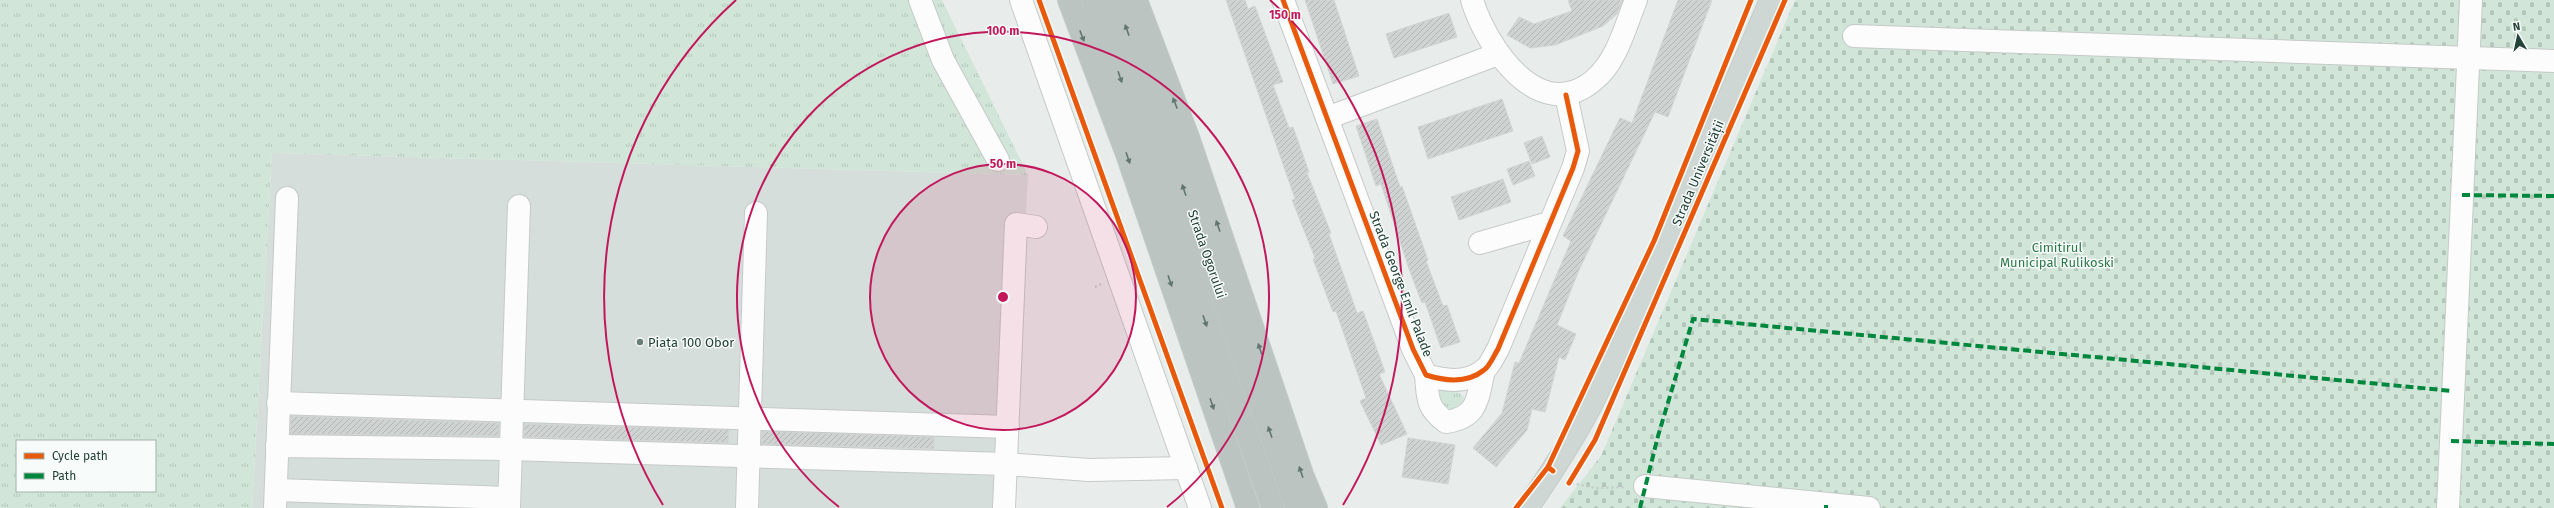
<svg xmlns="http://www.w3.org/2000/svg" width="2554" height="508" font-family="'Fira Sans',sans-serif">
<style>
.built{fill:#d6dedb}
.grass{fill:url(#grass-tufts);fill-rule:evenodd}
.cemetery{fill:url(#cemetery-stones)}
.building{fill:url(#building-hatch);stroke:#d1d6d4}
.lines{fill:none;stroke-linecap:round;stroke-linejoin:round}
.minor-casing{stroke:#c5cac8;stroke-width:24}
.major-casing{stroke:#c3ccc9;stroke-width:24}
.highway-casing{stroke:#c3ccc9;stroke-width:24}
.path{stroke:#c3ccca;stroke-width:2.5;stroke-dasharray:2 3;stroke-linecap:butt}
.minor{stroke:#fcfcfc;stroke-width:22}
.major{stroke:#cfd7d5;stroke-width:22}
.highway{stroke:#bcc4c2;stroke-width:22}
.quiet{stroke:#00873e;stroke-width:4;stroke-dasharray:8 4;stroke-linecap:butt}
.cycleway-casing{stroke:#f7fbf9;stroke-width:8}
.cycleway{stroke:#e8590c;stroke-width:5}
.oneway{fill:#617670}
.ring{fill:none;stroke:#c2185b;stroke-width:2}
.poi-dot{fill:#697e78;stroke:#f7fbf9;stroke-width:1.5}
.labels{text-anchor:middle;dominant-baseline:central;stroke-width:3;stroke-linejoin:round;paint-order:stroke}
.street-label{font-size:13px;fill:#24423a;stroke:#f7fbf9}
.park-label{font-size:13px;fill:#2d7a4b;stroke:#f7fbf9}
.poi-label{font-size:13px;fill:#24423a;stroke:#f7fbf9;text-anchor:start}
.centre{fill:#c2185b;stroke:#f7fbf9;stroke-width:2}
.ring-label{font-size:12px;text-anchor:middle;font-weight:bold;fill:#c2185b;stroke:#f7fbf9;stroke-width:3;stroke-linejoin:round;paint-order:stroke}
</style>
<defs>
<pattern id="grass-tufts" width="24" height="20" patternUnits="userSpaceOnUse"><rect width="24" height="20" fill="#d1e6d8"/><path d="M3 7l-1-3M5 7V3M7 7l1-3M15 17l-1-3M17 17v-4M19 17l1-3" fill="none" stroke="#b3c6ba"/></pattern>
<pattern id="cemetery-stones" width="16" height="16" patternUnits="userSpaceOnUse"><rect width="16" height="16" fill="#d1e6d8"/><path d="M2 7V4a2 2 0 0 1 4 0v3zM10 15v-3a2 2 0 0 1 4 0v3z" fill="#b3c6ba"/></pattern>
<pattern id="building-hatch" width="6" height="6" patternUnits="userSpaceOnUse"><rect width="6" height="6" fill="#cfd4d2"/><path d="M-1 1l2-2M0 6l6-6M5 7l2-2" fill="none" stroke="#b2b7b5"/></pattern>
</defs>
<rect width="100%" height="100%" fill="#e8edeb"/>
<path class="built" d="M272,153L1028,175L1009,508H252Z"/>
<g class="grass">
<path d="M0,0H942L1028,175L272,153L252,508H0ZM17,441H155V491H17Z"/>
<path d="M1439,390L1460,393L1464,398L1462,403L1452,410L1440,404Z"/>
</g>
<path class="cemetery" d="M1795,0H2554V508H1560L1601,456Z"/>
<g class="building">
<path d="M1226,0H1245L1248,9L1255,6L1283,82L1273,85L1289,128L1293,127L1309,172L1307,173L1331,233L1329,234L1357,313L1363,311L1385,372L1379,374L1407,434L1381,445L1360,401L1366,398L1336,311L1333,312L1313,259L1315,258L1292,200L1295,199Z"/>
<path d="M1305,0H1334L1359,76L1333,84Z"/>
<path d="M1568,0H1623L1617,14L1603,26L1555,45L1530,48L1507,35L1519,17L1534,24L1572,11Z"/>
<path d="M1678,0H1712L1668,117L1655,112L1579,270L1557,325L1576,334L1565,360L1559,357L1545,412L1532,409L1527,430L1496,467L1473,448L1502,413L1515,362L1519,363L1571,241L1563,236L1620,118L1632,123Z"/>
<path d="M1449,13L1457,37L1394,58L1386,34Z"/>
<path d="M1502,99L1513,131L1428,159L1418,127Z"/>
<path d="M1377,119L1400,187L1402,186L1428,260L1426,261L1443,306L1447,305L1460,342L1441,348L1425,302L1422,303L1409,269L1381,184L1376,186L1356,126Z"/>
<path d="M1542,136L1550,157L1532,164L1524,143Z"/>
<path d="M1529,161L1535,176L1513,185L1507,169Z"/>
<path d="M1503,179L1511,202L1459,220L1451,197Z"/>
<path d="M291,416L499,423V436L290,434Z"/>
<path d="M524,424L729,430L728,443L524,437Z"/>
<path d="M762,431L934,437V449L761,444Z"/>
<path d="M1408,438L1455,445L1448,484L1402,477Z"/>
</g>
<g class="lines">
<defs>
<g id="minor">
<path d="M920,0L943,60L998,160"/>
<path d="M1021,0L1200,508"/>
<path d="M1283,0L1413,349L1426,375C1445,381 1467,384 1484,370C1490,366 1494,355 1498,349L1573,168L1578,151L1566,95"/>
<path d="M1472,0C1486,46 1539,127 1594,80C1617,61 1625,27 1636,0"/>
<path d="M1854,36L2554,61"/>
<path d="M1327,118L1498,54"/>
<path d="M1480,243L1549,223"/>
<path d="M1426,375C1428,398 1426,407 1446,422C1479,417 1477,399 1484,370"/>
<path d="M278,403L1008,427"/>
<path d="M277,446L510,449L1006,464L1089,470L1186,468"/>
<path d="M1645,486L1869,508"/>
<path d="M276,490L509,498"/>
<path d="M275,508L287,198"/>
<path d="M509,508L519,206"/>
<path d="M747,508L756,213"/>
<path d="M1004,508L1016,224L1036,227"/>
<path d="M2448,508L2471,0"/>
</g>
<path id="major" d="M1527,508C1550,475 1571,442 1590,407C1601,386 1608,364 1623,345L1771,0"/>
<g id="highway">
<path d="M1069,0L1127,154L1248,508"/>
<path d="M1093,0L1273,508"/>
<path d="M1116,0L1297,508"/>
<path d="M1136,0L1189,140L1303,477L1316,508"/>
</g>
</defs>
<use href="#minor" class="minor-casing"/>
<use href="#major" class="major-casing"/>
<use href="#highway" class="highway-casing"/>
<g class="path">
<path d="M1095,287L1101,284"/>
<path d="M1567,482L1596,488L1626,487"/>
</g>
<use href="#minor" class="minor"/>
<use href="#major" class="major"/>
<use href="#highway" class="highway"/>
<g class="quiet">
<path d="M2462,195L2554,196"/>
<path d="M2451,441L2554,444"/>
<path d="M1640,508L1658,436L1693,319L2453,391"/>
<path d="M1826,508V505"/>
</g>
<defs>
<g id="cycleway">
<path d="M1039,0L1222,508"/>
<path d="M1283,0L1413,349L1426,375C1445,381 1467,384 1484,370C1490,366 1494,355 1498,349L1573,168L1578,151L1566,95"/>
<path d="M1548,467L1654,241L1751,0"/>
<path d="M1569,483L1595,440L1785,0"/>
<path d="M1516,508L1548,467L1553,471"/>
</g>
</defs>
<use href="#cycleway" class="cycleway-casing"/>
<use href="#cycleway" class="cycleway"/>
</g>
<defs><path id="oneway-solid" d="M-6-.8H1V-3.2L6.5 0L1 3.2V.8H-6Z"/></defs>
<g class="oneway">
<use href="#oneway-solid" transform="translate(1127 30) rotate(-110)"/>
<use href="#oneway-solid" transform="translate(1082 36) rotate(69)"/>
<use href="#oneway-solid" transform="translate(1120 77) rotate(71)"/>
<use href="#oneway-solid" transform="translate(1175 103) rotate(-111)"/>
<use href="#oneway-solid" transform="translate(1128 158) rotate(71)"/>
<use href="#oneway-solid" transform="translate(1184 190) rotate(-109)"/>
<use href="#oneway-solid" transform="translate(1218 226) rotate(-109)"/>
<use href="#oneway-solid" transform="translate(1170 281) rotate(71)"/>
<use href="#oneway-solid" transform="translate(1205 321) rotate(71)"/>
<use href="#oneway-solid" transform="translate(1260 349) rotate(-109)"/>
<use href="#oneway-solid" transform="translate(1212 404) rotate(71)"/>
<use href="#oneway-solid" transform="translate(1270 432) rotate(-109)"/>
<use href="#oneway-solid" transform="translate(1301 472) rotate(-109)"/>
</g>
<circle cx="1003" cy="297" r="133" fill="#c2185b" fill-opacity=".12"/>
<g class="ring">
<circle cx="1003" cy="297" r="133"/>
<path d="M839 507A266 266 0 1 1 1167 507"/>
<path d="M663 505A399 399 0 0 1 736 0M1270 0A399 399 0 0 1 1343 505"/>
</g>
<circle class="poi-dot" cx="640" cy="342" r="4"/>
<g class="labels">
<g class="street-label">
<text transform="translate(1698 173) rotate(-67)">Strada Universității</text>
<text transform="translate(1207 254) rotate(71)">Strada Ogorului</text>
<text transform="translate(1401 284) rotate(69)">Strada George Emil Palade</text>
</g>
<g class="park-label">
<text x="2057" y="247">Cimitirul<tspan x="2057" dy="15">Municipal Rulikoski</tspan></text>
</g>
<g class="poi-label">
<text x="648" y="342">Piața 100 Obor</text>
</g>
</g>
<circle cx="1003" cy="297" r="6" class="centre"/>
<g class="ring-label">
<text x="1285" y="19">150 m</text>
<text x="1003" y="35">100 m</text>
<text x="1003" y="168">50 m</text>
</g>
<rect x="16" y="440" width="140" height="52" fill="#f7fbf9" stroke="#a3b1ad"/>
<rect x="24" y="453" width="20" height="6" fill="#e8590c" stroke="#a3b1ad"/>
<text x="52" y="460" font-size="12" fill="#24423a">Cycle path</text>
<rect x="24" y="473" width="20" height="6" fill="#00873e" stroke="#a3b1ad"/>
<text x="52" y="480" font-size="12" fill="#24423a">Path</text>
<g transform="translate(2518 36) rotate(351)" stroke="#f7fbf9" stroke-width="3" paint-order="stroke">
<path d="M0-3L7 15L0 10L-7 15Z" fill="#24423a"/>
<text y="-6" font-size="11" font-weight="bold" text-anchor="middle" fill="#24423a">N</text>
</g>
</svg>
